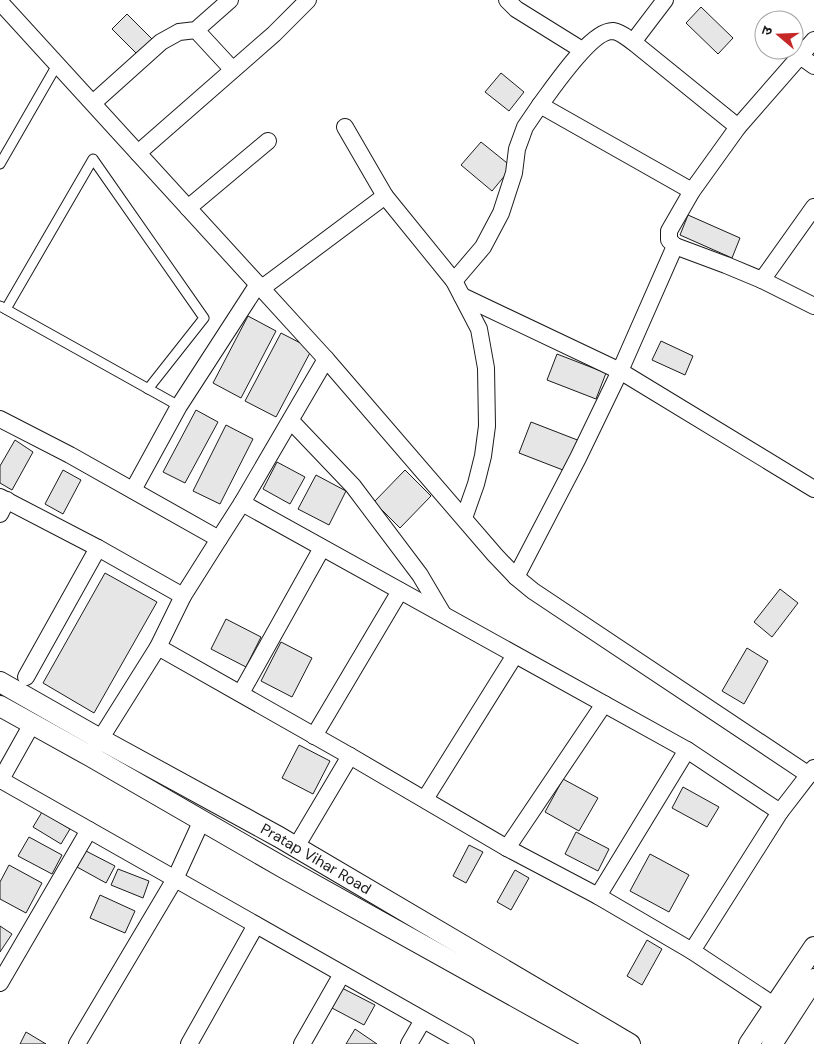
<svg xmlns="http://www.w3.org/2000/svg" width="814" height="1044" font-family="'DM Sans','Noto Sans Devanagari',sans-serif">
<style>
.building{fill:#e6e6e6;stroke:#1a1a1a}
.lines{fill:none;stroke-linecap:round;stroke-linejoin:round}
.service-casing{stroke:#1a1a1a;stroke-width:11}
.minor-casing{stroke:#1a1a1a;stroke-width:18}
.tertiary-casing{stroke:#1a1a1a;stroke-width:22}
.service{stroke:#fff;stroke-width:9}
.minor{stroke:#fff;stroke-width:16}
.tertiary{stroke:#fff;stroke-width:20}
.labels{text-anchor:middle;dominant-baseline:central;stroke-width:4;stroke-linejoin:round;paint-order:stroke}
.street-label{font-size:15px;fill:#1a1a1a;stroke:#fff}
</style>
<rect width="100%" height="100%" fill="#fff"/>
<g class="building">
<path d="M701,7L733,38L718,54L686,23Z"/>
<path d="M127,14L155,42L140,57L112,29Z"/>
<path d="M501,73L524,92L509,111L485,92Z"/>
<path d="M481,142L512,167L492,191L461,165Z"/>
<path d="M688,215L740,238L732,258L680,235Z"/>
<path d="M248,316L276,331L241,398L213,383Z"/>
<path d="M281,333L312,349L276,417L245,401Z"/>
<path d="M661,341L693,356L685,375L652,360Z"/>
<path d="M557,354L606,373L596,399L547,380Z"/>
<path d="M196,410L218,422L185,483L163,472Z"/>
<path d="M531,422L580,441L568,472L519,453Z"/>
<path d="M226,425L253,439L220,504L193,491Z"/>
<path d="M15,440L33,452L12,490L0,483V466Z"/>
<path d="M277,462L305,477L290,504L263,489Z"/>
<path d="M63,470L81,480L63,514L45,504Z"/>
<path d="M405,470L431,496L400,528L374,502Z"/>
<path d="M316,475L346,491L329,525L298,509Z"/>
<path d="M105,573L157,602L94,713L43,683Z"/>
<path d="M780,589L798,603L772,637L754,622Z"/>
<path d="M226,619L261,637L246,667L211,649Z"/>
<path d="M281,642L312,658L292,697L261,681Z"/>
<path d="M747,648L768,661L744,704L722,691Z"/>
<path d="M299,745L330,761L313,794L282,778Z"/>
<path d="M563,779L598,798L579,831L545,812Z"/>
<path d="M683,787L719,807L707,827L672,808Z"/>
<path d="M42,812L70,829L61,844L33,827Z"/>
<path d="M576,832L609,849L598,871L565,854Z"/>
<path d="M29,837L62,855L52,874L18,856Z"/>
<path d="M469,845L483,852L466,883L453,876Z"/>
<path d="M86,851L115,866L106,883L77,867Z"/>
<path d="M650,854L689,875L669,912L630,891Z"/>
<path d="M9,865L42,883L26,913L0,899V882Z"/>
<path d="M118,869L149,881L143,898L111,885Z"/>
<path d="M515,870L529,878L511,910L497,902Z"/>
<path d="M100,895L135,911L125,933L90,918Z"/>
<path d="M0,926L12,934L0,952Z"/>
<path d="M647,940L662,949L642,985L627,976Z"/>
<path d="M342,988L375,1005L364,1025L332,1008Z"/>
<path d="M355,1029L377,1044H346Z"/>
<path d="M26,1032L46,1044H20Z"/>
</g>
<g class="lines">
<defs>
<g id="service">
<path d="M0,164L57,65"/>
<path d="M0,306L179,406"/>
<path d="M6,309L93,159L204,318L148,389"/>
</g>
<g id="minor">
<path d="M507,0L516,9L582,50"/>
<path d="M0,2L326,359"/>
<path d="M196,30L232,69"/>
<path d="M633,42L665,0"/>
<path d="M800,56L814,66"/>
<path d="M93,103L161,42L179,32L196,30L230,0"/>
<path d="M345,127L385,196L454,281L479,329L486,368L487,426L483,456L476,484L464,518"/>
<path d="M138,153L274,34L308,0"/>
<path d="M692,191L540,105C553,88 591,30 613,31C621,32 627,38 633,42L738,127"/>
<path d="M814,207L762,280L814,306"/>
<path d="M188,208L268,141"/>
<path d="M675,246L726,265L762,280"/>
<path d="M454,281L483,247L501,213L514,173L517,149L525,127L540,105"/>
<path d="M262,288L385,196"/>
<path d="M462,296L620,371L814,489"/>
<path d="M0,419L70,455L219,539"/>
<path d="M291,421L353,486L420,575L443,614"/>
<path d="M133,490L179,406L258,284"/>
<path d="M0,497L98,548L183,596"/>
<path d="M242,503L687,750L780,812"/>
<path d="M0,514L7,500"/>
<path d="M516,577L578,458L620,371L675,246L669,240V231L692,191L738,127L814,40"/>
<path d="M158,647L350,756L507,848L598,896L692,951L775,1006"/>
<path d="M26,677L98,548"/>
<path d="M241,693L322,548"/>
<path d="M314,736L400,591"/>
<path d="M94,749L158,647L183,596L219,539L242,503L326,359L495,555L516,577L533,591L809,775"/>
<path d="M1,780L466,1044"/>
<path d="M0,781L32,724"/>
<path d="M425,799L515,655"/>
<path d="M296,847L350,756"/>
<path d="M507,848L604,704"/>
<path d="M598,896L687,750"/>
<path d="M692,951L780,812L814,768"/>
<path d="M0,983L89,830"/>
<path d="M77,1044L175,879L202,820"/>
<path d="M189,1044L256,925"/>
<path d="M302,1044L342,974"/>
<path d="M409,1044L423,1020"/>
</g>
<g id="tertiary">
<path id="s1" d="M0,682L100,739L279,837L630,1044"/>
<path d="M0,706L90,756L284,868L600,1044"/>
<path d="M749,1044L814,947"/>
<path d="M772,1044L814,979"/>
</g>
</defs>
<use href="#service" class="service-casing"/>
<use href="#minor" class="minor-casing"/>
<use href="#tertiary" class="tertiary-casing"/>
<use href="#service" class="service"/>
<use href="#minor" class="minor"/>
<use href="#tertiary" class="tertiary"/>
</g>
<g class="labels">
<g class="street-label">
<text stroke="none"><textPath href="#s1" startOffset="362">Pratap Vihar Road</textPath></text>
</g>
</g>
<g transform="translate(779 35) rotate(289)"><circle r="24" fill="#ffffff" stroke="#a3a3a3"/>
<path d="M0-4L9 19L0 12L-9 19Z" fill="#c62828"/>
<text y="-8" font-size="14" font-weight="bold" text-anchor="middle" fill="#1a1a1a">उ</text>
</g>
</svg>
